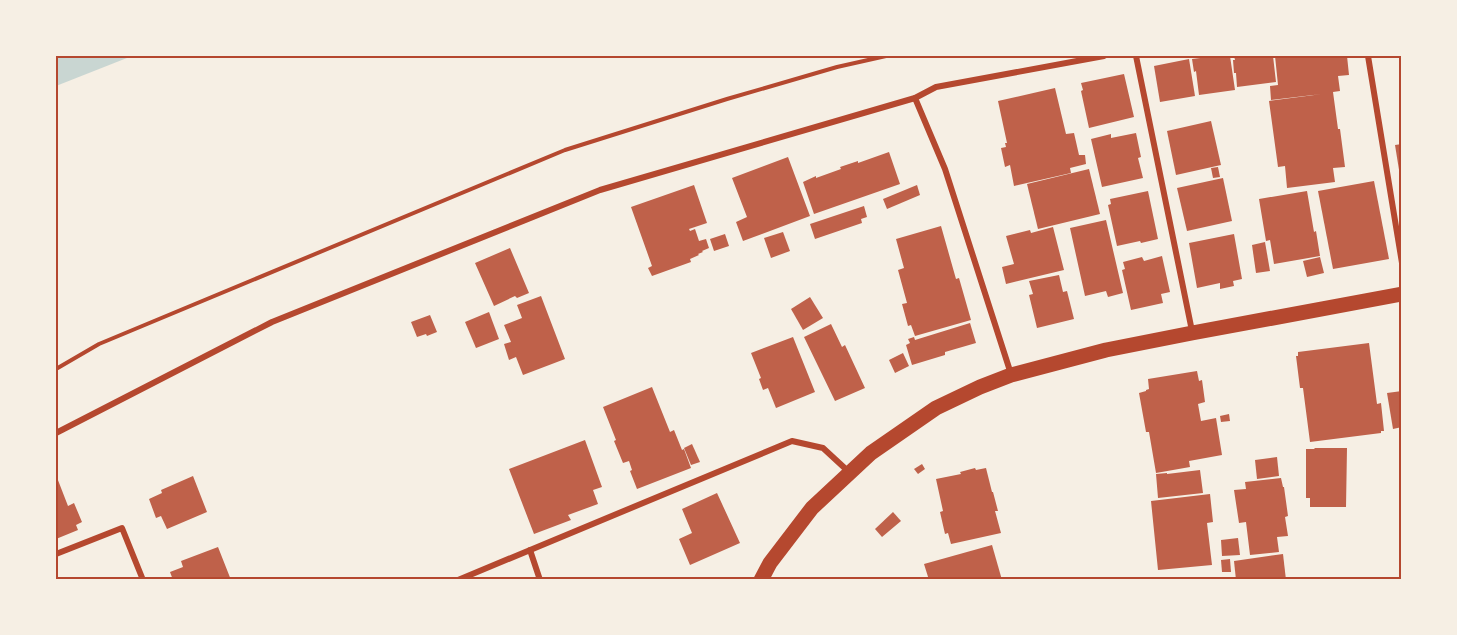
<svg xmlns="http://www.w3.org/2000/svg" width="1457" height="635" font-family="'DM Sans',sans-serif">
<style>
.water{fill:#c9d6d2}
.building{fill:#bf614a}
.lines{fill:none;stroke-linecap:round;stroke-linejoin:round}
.path{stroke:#b5482f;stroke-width:4}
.minor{stroke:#b5482f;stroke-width:6}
.primary{stroke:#b5482f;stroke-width:15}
.neatline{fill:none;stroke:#b5482f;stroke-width:2}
</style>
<rect width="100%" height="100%" fill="#f6efe4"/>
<path class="water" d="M56,56H132L56,86Z"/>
<g class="building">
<path d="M1217,56H1230L1235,90L1199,95L1196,71L1194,72L1192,59Z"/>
<path d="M1234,56H1273L1276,82L1237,87L1236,73H1234L1233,60H1235Z"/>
<path d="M1275,56H1347L1349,75L1338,76L1340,91L1333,92L1338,129H1340L1345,167L1333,168L1335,182L1287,188L1285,166L1278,167L1269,101L1322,94L1271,100L1270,86L1278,85Z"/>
<path d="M1189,59L1195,96L1160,102L1154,66Z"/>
<path d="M1124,74L1134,117L1089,128L1081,91L1083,90L1081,83Z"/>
<path d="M1055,88L1066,134L1074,133L1079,155H1085L1086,164L1070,168L1071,173L1014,186L1010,165L1005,167L1001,148L1006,147L1005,143H1007L998,101Z"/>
<path d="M1211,121L1221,165L1176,175L1167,131Z"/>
<path d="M1136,133L1141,157L1138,158L1143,178L1102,187L1091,139L1111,134V138Z"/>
<path d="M1402,144V176H1400L1395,145Z"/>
<path d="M889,152L900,184L814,214L803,182L816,176V178L841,169L840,167L858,161V163Z"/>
<path d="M788,157L810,216L743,241L736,222L747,217L732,178Z"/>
<path d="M1218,167L1220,177L1213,178L1211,168Z"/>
<path d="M1089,169L1100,214L1038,229L1027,184Z"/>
<path d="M1223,178L1232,221L1187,231L1177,188Z"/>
<path d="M1374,181L1389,259L1333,269L1318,191Z"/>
<path d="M694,185L707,223L689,229L690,231L695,229L699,241L706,239L709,248L702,251L703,252L698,254L699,255L690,259L691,262L652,276L648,268L652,266L631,207Z"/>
<path d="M917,185L920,195L887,209L883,199Z"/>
<path d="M1148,191L1158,239L1141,243L1140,241L1117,246L1108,205L1111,204L1110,199Z"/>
<path d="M1307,191L1314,232L1316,231L1320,256L1274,264L1270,240L1266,241L1259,199Z"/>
<path d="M864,206L867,217L861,219L862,223L815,239L810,224Z"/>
<path d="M1106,220L1123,293L1108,297L1106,291L1085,296L1070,228Z"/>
<path d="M941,226L956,279L959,278L971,320L915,336L911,325L908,326L902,304L907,303L898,270L904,268L896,239Z"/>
<path d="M1053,227L1064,270L1006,284L1002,267L1014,264L1006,236L1030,230L1031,233Z"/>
<path d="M783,232L790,251L771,258L764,238Z"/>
<path d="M725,234L729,246L714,251L710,239Z"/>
<path d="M1234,234L1242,279L1233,281L1234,286L1220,289V283L1197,288L1189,243Z"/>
<path d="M1265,242L1270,271L1256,273L1252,245Z"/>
<path d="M510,248L529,293L517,298L515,296L494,306L475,263Z"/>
<path d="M1162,256L1170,292L1161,294L1163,303L1131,310L1122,270L1125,269L1123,262L1142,257L1144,261Z"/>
<path d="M1320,257L1324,273L1307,277L1303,261Z"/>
<path d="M1059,275L1063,292L1067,291L1074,319L1037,328L1029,295L1033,294L1029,281Z"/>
<path d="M541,296L565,359L523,375L516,357L509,360L504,344L511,342L504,325L522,318L517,305Z"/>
<path d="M810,297L823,318L803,330L791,309Z"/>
<path d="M489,312L499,339L476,348L465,322Z"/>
<path d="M430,315L437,332L427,336L426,334L417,337L411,322Z"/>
<path d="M970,323L976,343L945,352V355L912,365L906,345L910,343L908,339L914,337L915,340Z"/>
<path d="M831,324L842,347L845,345L865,388L835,401L804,337Z"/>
<path d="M793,337L815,392L776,408L768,388L763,390L759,379L761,378L751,353Z"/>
<path d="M1369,343L1377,404L1381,403L1384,431H1381V433L1310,442L1303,388H1300L1296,356H1298V352Z"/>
<path d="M903,353L909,366L895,373L889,360Z"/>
<path d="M1197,371L1199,381L1202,380L1205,402L1198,404L1201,421L1216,418L1222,455L1189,461L1190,467L1156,473L1149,432H1146L1139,393L1146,391V390L1149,389L1148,379Z"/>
<path d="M652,387L670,432L674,430L682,450L684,449L691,468L637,489L630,471L632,470L629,461L623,463L614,441L616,440L603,407Z"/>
<path d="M1402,391V427L1393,429L1387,393Z"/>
<path d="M1229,414L1230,421L1221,422L1220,416Z"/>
<path d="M585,440L602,487L593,490L598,504L568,515L571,520L534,534L509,469Z"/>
<path d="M692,444L700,462L691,465L684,448Z"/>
<path d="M1314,448H1347L1346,507H1310V498H1306V449H1315Z"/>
<path d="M1277,457L1279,476L1257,479L1255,460Z"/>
<path d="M922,464L925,469L918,474L914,469Z"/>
<path d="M975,468L976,470L986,468L992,492H993L998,511H995L1001,533L951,544L948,533L945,534L940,512L943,511L936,479L961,474L960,472Z"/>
<path d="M1200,470L1203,493L1158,498L1156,474L1167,473V474Z"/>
<path d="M56,475L68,506L74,503L82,522L76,525L78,530L56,539Z"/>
<path d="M193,476L207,512L167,529L161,516L156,518L149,499L162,493L161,490Z"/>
<path d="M1281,478L1283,487H1284L1288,516L1285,517L1288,536L1277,537L1279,552L1250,555L1246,522L1239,523L1234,490L1246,489L1245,482Z"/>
<path d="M717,493L740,543L690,565L679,539L692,533L682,509Z"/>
<path d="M1210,494L1213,522L1207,523L1212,565L1158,570L1151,501Z"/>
<path d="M893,512L901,521L882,537L875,529Z"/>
<path d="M1238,538L1240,555L1222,556L1221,540Z"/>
<path d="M992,545L1002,580H929L924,564Z"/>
<path d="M218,547L231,580H173L170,572L183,567L181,561Z"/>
<path d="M1283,554L1286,580H1236L1234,561Z"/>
<path d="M1230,559L1231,572H1222L1221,560Z"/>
</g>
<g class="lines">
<path class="path" d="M56,369L99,344L565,150L727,99L837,67L886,56"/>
<g class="minor">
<path d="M1136,56L1192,331"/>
<path d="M1368,56L1402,263"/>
<path d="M915,98L945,169L1011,374"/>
<path d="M56,433L272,322L600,190L915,98L936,87L1104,56"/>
<path d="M530,550L540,580"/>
<path d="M56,554L122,528L143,580"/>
<path d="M458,580L792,441L823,448L849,472"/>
</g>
<path class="primary" d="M761,580L770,563L812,508L871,453L936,408L980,387L1011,375L1106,350L1192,333L1402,294"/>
</g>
<rect width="1457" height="635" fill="none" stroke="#f6efe4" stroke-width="114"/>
<rect x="57" y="57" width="1343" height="521" class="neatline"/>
</svg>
